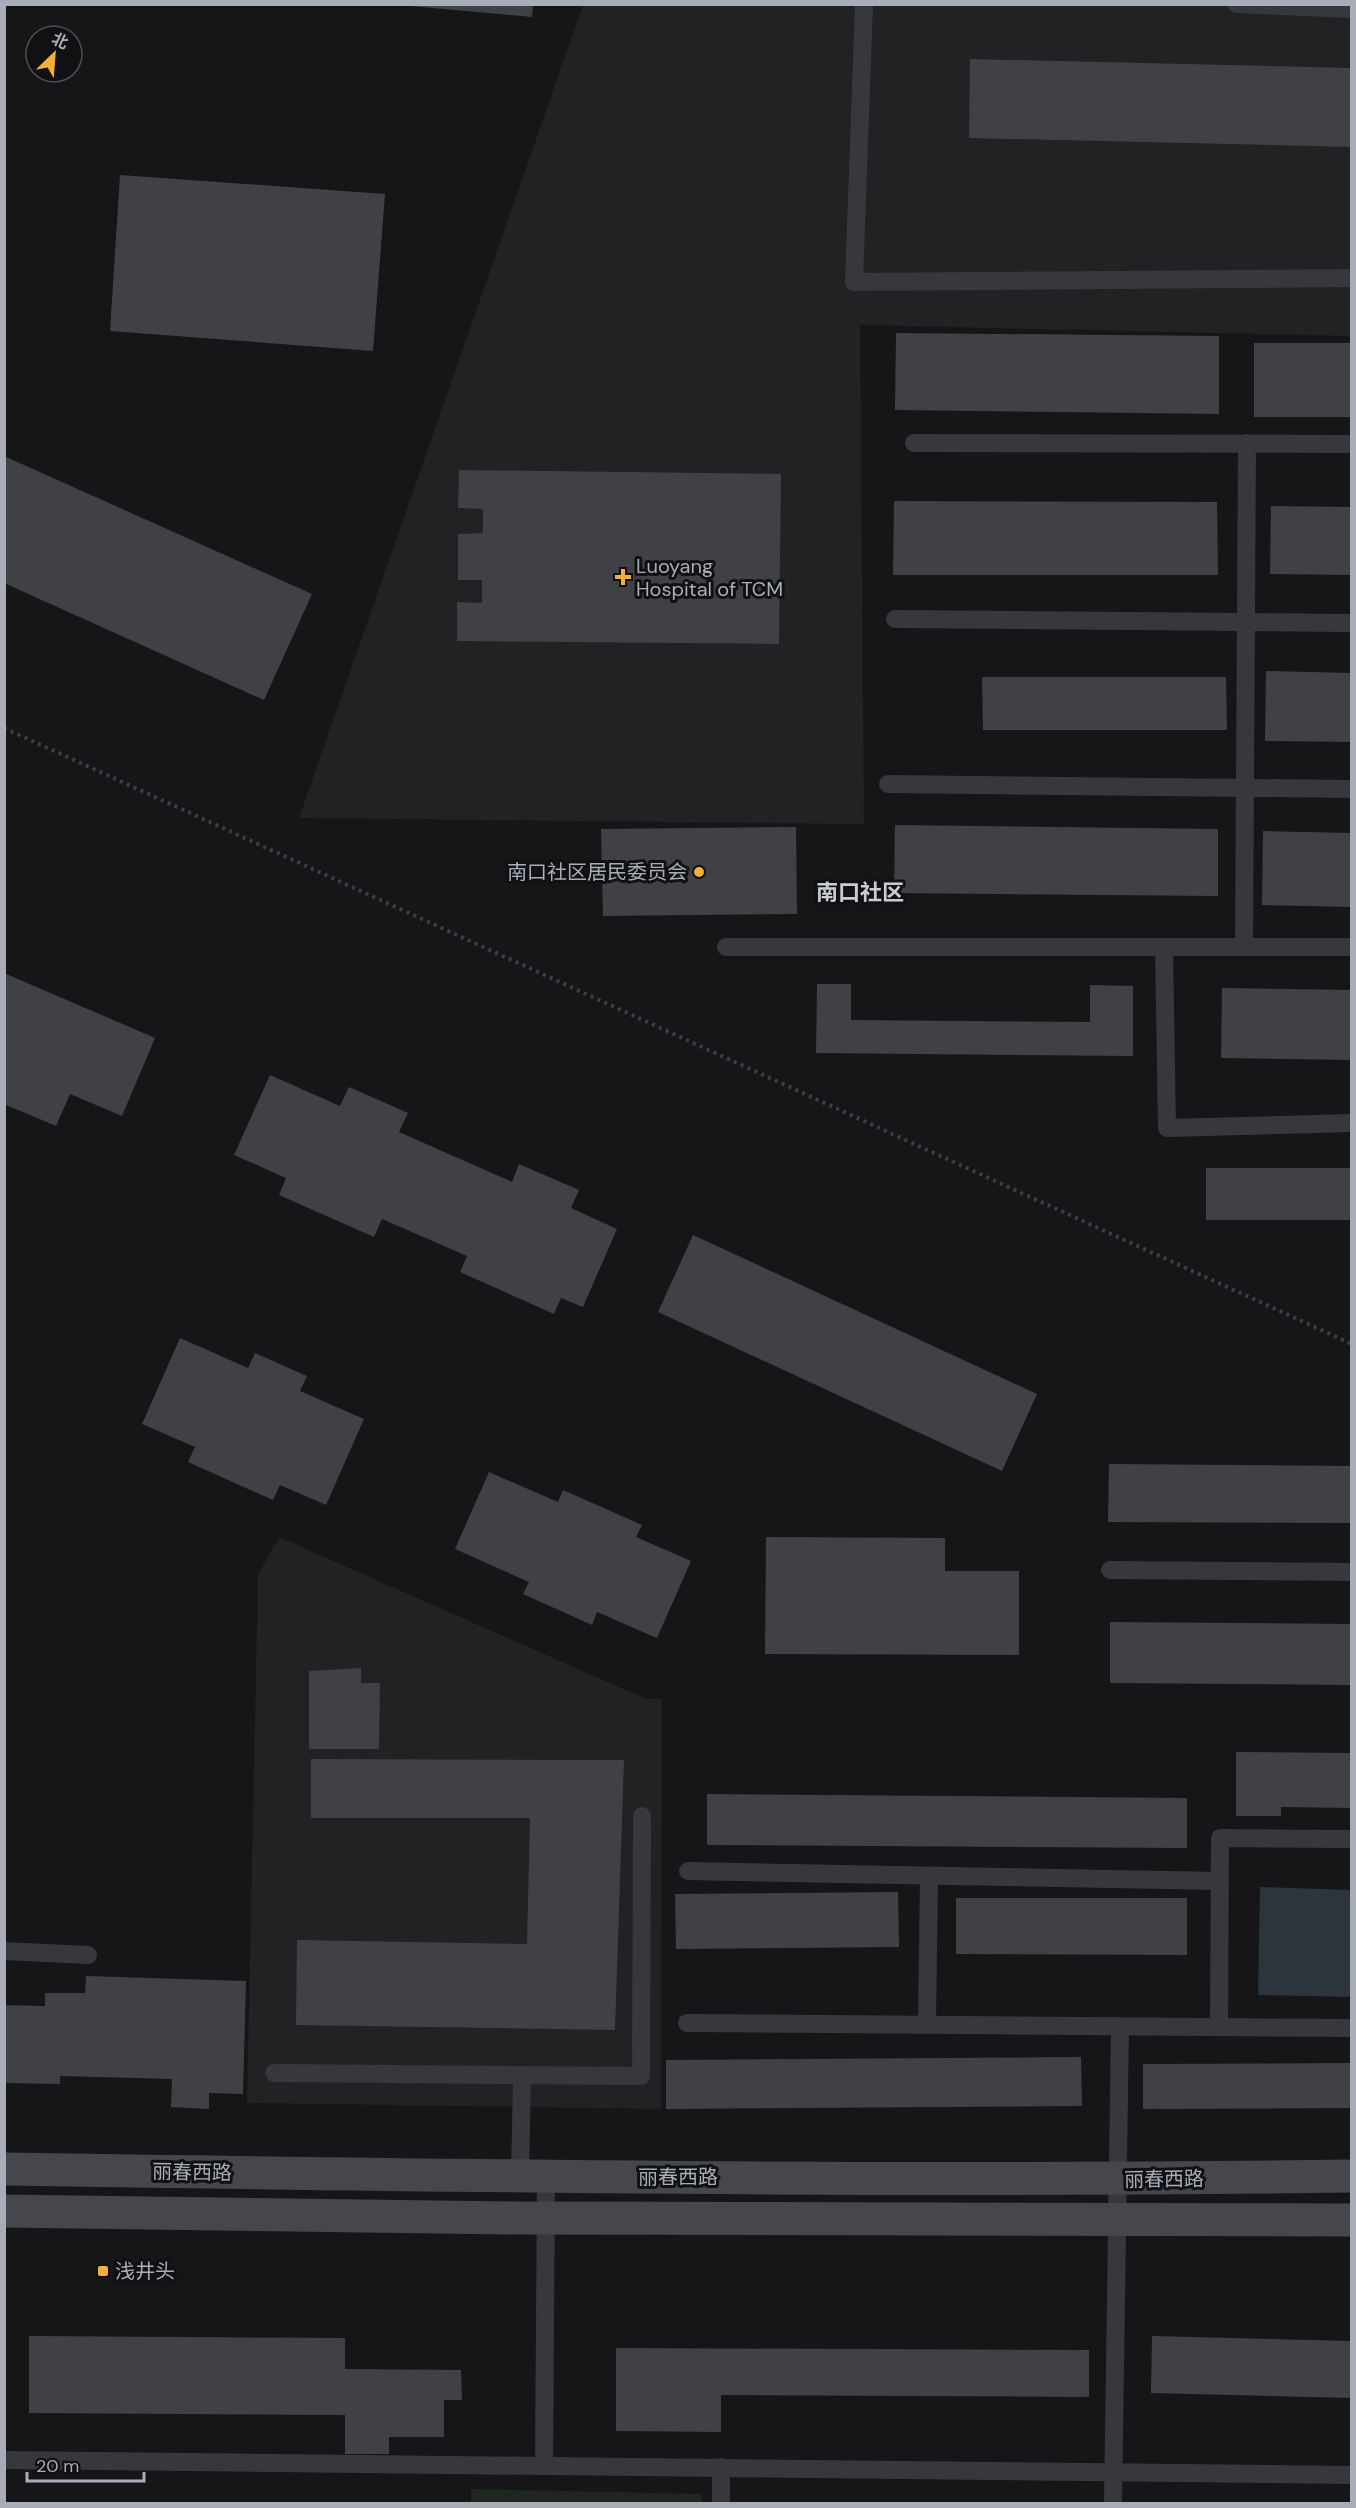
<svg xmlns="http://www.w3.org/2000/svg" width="1356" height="2508" font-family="'DM Sans','Noto Sans SC',sans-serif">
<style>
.built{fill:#222225}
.green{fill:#1e261f}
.water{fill:#2c353c}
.building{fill:#404145}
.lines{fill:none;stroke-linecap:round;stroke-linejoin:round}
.path{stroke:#3d3f44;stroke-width:4;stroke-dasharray:3 4.5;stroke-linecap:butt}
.service{stroke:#37383d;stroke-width:18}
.secondary{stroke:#45474d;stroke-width:33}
.poi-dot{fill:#f2b134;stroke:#111113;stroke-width:2}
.labels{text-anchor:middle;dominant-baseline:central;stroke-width:6;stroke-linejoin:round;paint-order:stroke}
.poi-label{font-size:20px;fill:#a8adb8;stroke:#111113;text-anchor:start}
.street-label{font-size:20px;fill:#a8adb8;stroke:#111113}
.quarter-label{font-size:22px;font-weight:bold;fill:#c9ccd4;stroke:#111113}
</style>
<rect width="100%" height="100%" fill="#161618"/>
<g class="built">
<path d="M583,5H1351V336L860,325L864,824L299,818Z"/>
<path d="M279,1537L646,1699H662L661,2109L247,2103L258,1575Z"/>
</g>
<path class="green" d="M471,2489L702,2494V2503H471Z"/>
<path class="water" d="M1260,1887L1351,1890V1997L1258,1995Z"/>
<g class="building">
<path d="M388,4H533L532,17Z"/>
<path d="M970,59L1352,68V147L969,138Z"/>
<path d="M120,175L385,194L373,351L110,331Z"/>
<path d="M896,333L1219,336V414L895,410Z"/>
<rect x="1254" y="343" width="98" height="74"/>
<path d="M4,456L312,594L264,700L4,583Z"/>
<path d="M459,470L781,474L779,644L457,641V602L482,603V580H458V534L483,533V509L458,508Z"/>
<path d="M894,501L1217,502L1218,575H893Z"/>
<path d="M1271,506L1352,507V575L1270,574Z"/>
<path d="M1266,671L1352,673V742L1265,741Z"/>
<path d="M982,677H1226L1227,730H983Z"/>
<path d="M895,825L1218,829V896L894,893Z"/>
<path d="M796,827L797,914L603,916L601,829Z"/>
<path d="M1263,831L1352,833V907L1262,905Z"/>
<path d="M4,973L155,1038L122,1116L70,1094L56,1126L4,1104Z"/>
<path d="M817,984H851V1020L1090,1022V985L1133,986V1056L816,1053Z"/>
<path d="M1222,988L1352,990V1060L1221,1058Z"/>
<path d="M270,1075L340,1106L349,1087L408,1113L399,1132L512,1182L519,1164L579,1190L571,1208L617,1229L583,1307L561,1298L554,1314L460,1272L467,1256L382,1219L374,1237L279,1195L286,1178L234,1155Z"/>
<rect x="1206" y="1168" width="146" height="52"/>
<path d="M693,1235L1037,1394L1002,1471L658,1312Z"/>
<path d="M180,1338L248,1368L255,1353L307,1376L300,1391L364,1419L326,1505L280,1485L273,1500L188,1462L195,1447L142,1424Z"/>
<path d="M1109,1464L1352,1466V1523L1108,1522Z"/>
<path d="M489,1472L558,1502L563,1490L642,1525L636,1537L691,1561L657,1638L597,1612L592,1625L523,1594L529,1582L455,1549Z"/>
<path d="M766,1537L945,1538V1571H1019V1655L765,1654Z"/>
<path d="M1110,1622L1352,1624V1685L1110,1683Z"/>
<path d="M361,1668V1683H380L379,1749H309V1671Z"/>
<path d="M1236,1752L1352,1753V1808L1281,1807V1816H1236Z"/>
<path d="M311,1759L624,1760L615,2030L296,2025L297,1940L527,1944L530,1818H311Z"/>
<path d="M707,1794L1187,1798V1848L707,1845Z"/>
<path d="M898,1892L899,1947L676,1949L675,1894Z"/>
<path d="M956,1898H1187V1955L956,1954Z"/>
<path d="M86,1976L246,1981L243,2094L209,2093V2109L171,2107L172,2079L60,2076V2084L4,2083V2005L45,2006V1993H85Z"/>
<path d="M1081,2057L1082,2106L666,2109V2060Z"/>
<path d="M1352,2063V2108L1143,2109V2064Z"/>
<path d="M29,2336L345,2338V2369L461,2370L462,2400H444V2437H389V2454H345V2415L29,2413Z"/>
<path d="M1152,2336L1352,2341V2398L1151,2393Z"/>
<path d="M616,2348L1089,2350V2397L721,2395V2432L616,2431Z"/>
</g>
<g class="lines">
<path class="path" d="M4,728L1352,1344"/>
<g class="service">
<path d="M864,4L854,282L1352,278"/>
<path d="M1236,4L1352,9"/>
<path d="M914,443L1352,444"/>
<path d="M895,619L1352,623"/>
<path d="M888,784L1352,789"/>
<path d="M726,947H1352"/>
<path d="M1164,947L1167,1128L1352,1123"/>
<path d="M1244,947L1247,443"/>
<path d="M1110,1570L1352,1572"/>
<path d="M688,1871L1220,1881"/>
<path d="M4,1951L88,1955"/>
<path d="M687,2023L1352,2028"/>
<path d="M927,2025L929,1876"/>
<path d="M1219,2027L1220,1838L1352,1839"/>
<path d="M274,2073L641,2076L642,1816"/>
<path d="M520,2177L522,2075"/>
<path d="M4,2460L1352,2475"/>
<path d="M544,2465L546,2176"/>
<path d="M721,2504V2467"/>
<path d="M1113,2504L1120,2026"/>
</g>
<g class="secondary">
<path d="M4,2169C453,2176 903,2182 1352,2176"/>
<path d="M4,2211L519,2218L1352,2220"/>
</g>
</g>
<g class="poi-dot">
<path d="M620 568h6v6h6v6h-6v6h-6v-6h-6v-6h6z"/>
<circle cx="699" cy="872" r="6"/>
<rect x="97" y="2265" width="12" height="12" rx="3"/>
</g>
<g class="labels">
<g class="poi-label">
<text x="636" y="566">Luoyang<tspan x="636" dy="23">Hospital of TCM</tspan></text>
<text x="687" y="872" text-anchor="end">南口社区居民委员会</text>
<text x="115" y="2271">浅井头</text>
</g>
<g class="street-label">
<text transform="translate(192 2172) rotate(1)">丽春西路</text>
<text x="678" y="2177">丽春西路</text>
<text transform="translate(1164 2179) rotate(-1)">丽春西路</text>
</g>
<g class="quarter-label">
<text x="860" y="892">南口社区</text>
</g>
</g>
<rect width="1356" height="2508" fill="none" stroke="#a8adb8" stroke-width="12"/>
<g transform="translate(54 54) rotate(25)"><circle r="28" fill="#111113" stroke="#4d4f55" stroke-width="1.5"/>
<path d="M0-4.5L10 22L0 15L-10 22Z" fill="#f2b134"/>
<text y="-9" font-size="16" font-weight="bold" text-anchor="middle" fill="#a8adb8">北</text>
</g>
<path d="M27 2472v9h117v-9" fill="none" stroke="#a8adb8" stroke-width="3"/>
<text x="36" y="2472" font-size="18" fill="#a8adb8" stroke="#111113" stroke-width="4.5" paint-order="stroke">20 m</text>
</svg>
